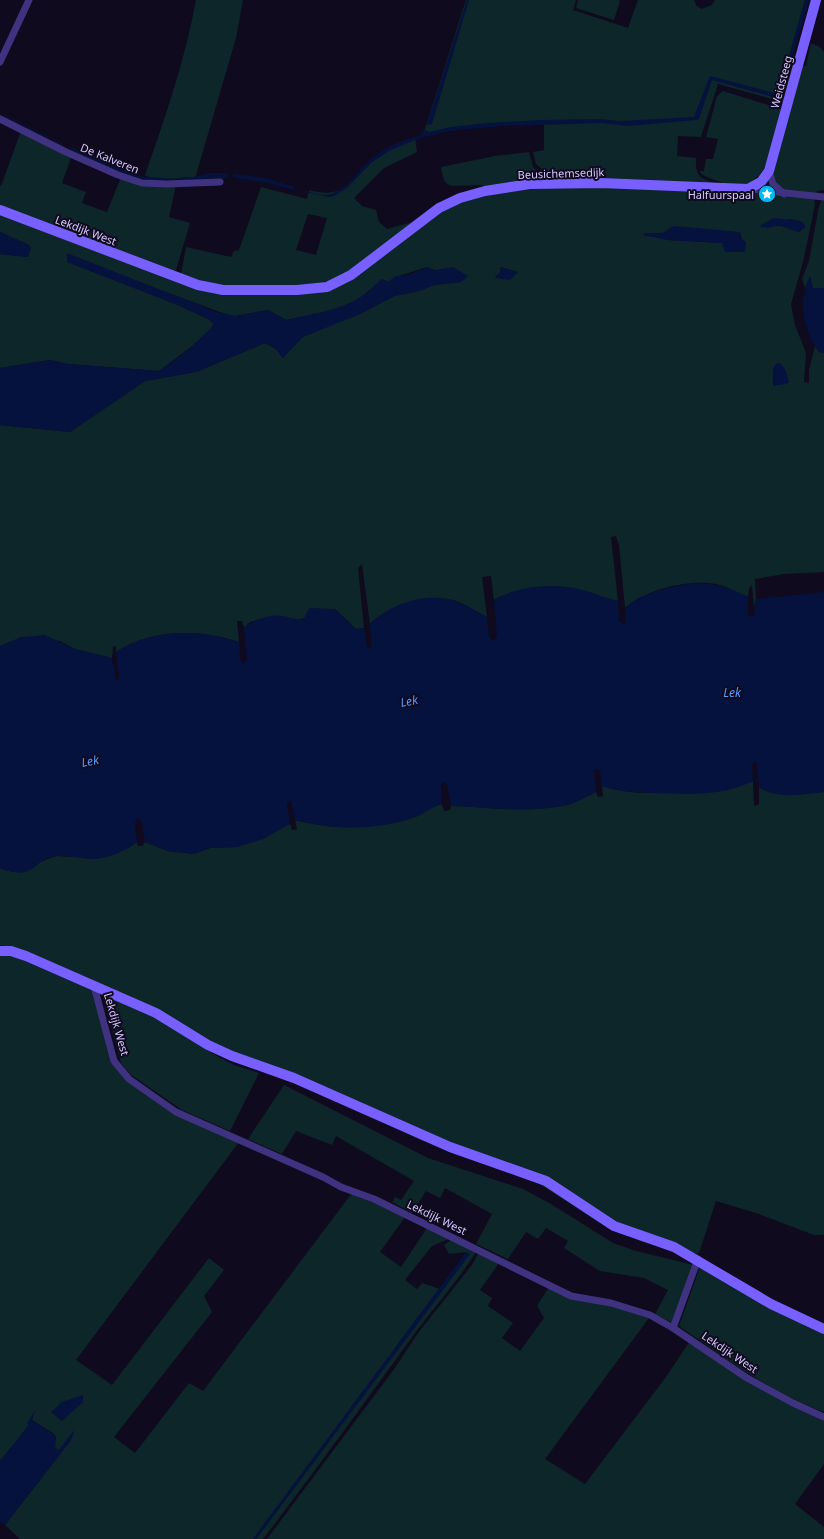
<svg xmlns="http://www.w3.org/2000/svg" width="824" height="1539" font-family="'Noto Sans',sans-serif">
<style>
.green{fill:#0d2629;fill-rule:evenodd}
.water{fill:#05123d}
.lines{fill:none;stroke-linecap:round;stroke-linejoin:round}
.street{stroke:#3f3281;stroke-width:7}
.secondary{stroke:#785fff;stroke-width:10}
.labels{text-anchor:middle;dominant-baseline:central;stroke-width:4;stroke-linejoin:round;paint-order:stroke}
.street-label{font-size:11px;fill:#d5c8ff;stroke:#100a1e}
.poi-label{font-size:11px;fill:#d5c8ff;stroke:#100a1e;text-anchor:end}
.water-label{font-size:12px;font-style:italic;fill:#569bff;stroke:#100a1e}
</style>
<rect width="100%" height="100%" fill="#100a1e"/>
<g class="green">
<path d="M196,0H243L236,38L196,175L195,177C182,178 154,182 145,175C165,118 185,60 196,0Z"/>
<path d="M466,0H576L573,10L628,28L638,0H694L696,5L701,9L712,5L715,0H805L782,83L789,64L792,67L783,102L718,84L701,137L678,136L677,156L696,158C695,180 702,178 720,185L580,180L542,169L536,164L533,152L544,150V121L500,123L423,135Z"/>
<path d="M578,0H618L620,1L614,20L576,8Z"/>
<path d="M811,43L820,47L824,52V190L817,191L816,194C796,192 780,197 773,175L801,66H806Z"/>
<path d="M723,91L781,109C773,140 770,197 724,183C716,180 704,178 699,171H704L706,159H713L718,139L706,137L717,96Z"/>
<path d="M21,131L72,155L62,183L86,192L82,203L107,212L121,177L176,185L169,217L190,223L176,270L170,272L0,207V185L1,186Z"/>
<path d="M415,137L417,152L384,168L354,198L362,206L376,210L379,222L387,229L416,221L345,276L330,282L292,286H218L181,274L186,247L231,257L234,251L239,250L261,187L307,199L309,190C348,201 352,176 379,155C389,147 403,143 415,137ZM308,214L327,218L316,255L296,250Z"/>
<path d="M529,152L533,167L537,171L568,180L492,188L480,185L452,186C443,184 443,176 441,167L495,156Z"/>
<path d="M550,187H673L814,199L815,205L803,262L791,304L795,325L806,353L804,382L809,383V370L815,346L819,352L824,353V572L784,574L755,579L756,599L754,607L752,585L749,588L748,597C737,592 728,587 716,584C689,579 646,589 625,608L619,545L616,536L611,537L618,601C578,592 532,578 494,600L491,576L482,577L487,617C477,612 467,605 456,601C428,593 391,604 370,624L362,564L358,568L364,628L356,629L335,609L297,620L281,616L260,619L250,622L244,628L242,621H237L239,642C200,629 152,628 116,652V646L113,647L112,658L75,649L60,641L22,637L0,646V425L70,432L145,381L196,372L265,343L276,349L325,327L360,314L394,296L419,291L434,285L461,282L427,267C414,272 399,274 388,282L382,279C375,285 368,292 361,297C338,312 312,314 286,320L268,310L235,316L228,315L163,291L68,262L178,305L208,319L213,323L212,329L199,341L159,371L68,364L50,360L0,368V254L28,257L29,245L0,232V213L204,290H324L442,209L465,199L513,191ZM792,219L804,223L800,232C794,231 790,228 784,226C776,225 771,227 761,225ZM672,227L740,233L742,240L723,243L668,240L659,237L644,236L663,233ZM501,267L518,272L495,277L500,273ZM778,363L788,380L773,386V370Z"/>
<path d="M822,199H824V288H813L810,276L805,288L802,279L809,261L819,206Z"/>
<path d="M753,781L754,806L759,804V787C779,800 801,793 824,792V1235H814L759,1214L716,1201L700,1250L698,1254L643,1242L608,1228L533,1180L420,1140L300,1082L213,1044L160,1010L24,950L0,945V868L13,872L56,856L71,857L128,848L137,842L138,846H143L145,842L168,851L194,854L210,848L237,847L290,824L292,830H295L297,829L295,820C333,830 378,830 415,817C424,814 432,806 442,804L444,811L450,810L451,806C487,807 526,813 562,806C574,804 586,797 596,792L598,797L603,796L602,786C648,801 701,788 748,783Z"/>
<path d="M0,952L9,954L91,990L95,996L114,1063L139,1089L239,1142L76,1360L112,1385L209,1258L224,1270L204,1296L212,1312L114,1437L135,1453L189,1383L203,1391L352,1193L405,1217L380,1252L401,1267L427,1228L449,1239L432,1246L405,1280L417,1289L422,1283L440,1289L253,1539H20L5,1525L71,1440L74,1432L58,1451L55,1447L56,1437L53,1433L32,1420L34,1412L29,1425L0,1461Z"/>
<path d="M104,994L153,1015L213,1054L234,1065L259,1073L230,1131L182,1110L130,1074L121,1063L103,997Z"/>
<path d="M284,1085L428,1158L523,1189L551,1204L613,1243L636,1251L694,1265L673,1323L655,1314L668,1290L644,1278L600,1271L564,1248L568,1241L546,1228L538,1239L526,1232L508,1259L476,1244L492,1214L445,1188L440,1198L426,1191L412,1213L392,1202L395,1197L401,1200L414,1181L336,1136L332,1145L296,1131L282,1154L248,1139Z"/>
<path d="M451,1240L476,1252C459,1279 438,1303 418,1329C367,1399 316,1470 263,1539H256L469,1254L466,1252L449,1254L444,1245Z"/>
<path d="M479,1252L499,1263L480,1290L492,1298L488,1306L513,1323L502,1338L520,1351L544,1318L537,1306L549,1287L576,1300L610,1306L649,1318L545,1459L585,1484L666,1377L690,1341L824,1419V1464L795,1504L824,1527V1539H267L395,1368L418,1333L472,1265Z"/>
<path d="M700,1267L784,1314L824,1334V1412C771,1393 724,1357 679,1326Z"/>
</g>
<g class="water">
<path d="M467,0H469L432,124L429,125L427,124Z"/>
<path d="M805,0H809L780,99L712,80L699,119L696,120L627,126L601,123L503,126L449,131L417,139L389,151L371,163L347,188L334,196L328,197L305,192L304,190C312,193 323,197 331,194C348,189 357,171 370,160C384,148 403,139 422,135L423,131L426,130L429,132L451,127L487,123L542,120L599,119L620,121L694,117L710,76L778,94Z"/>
<path d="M0,113L63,144L62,145L9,119Z"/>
<path d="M70,147L137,176L175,179L174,180C164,180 153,181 143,179C118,174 93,160 70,149Z"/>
<path d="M209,173H227L228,175L227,178L180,180L181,177H194Z"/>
<path d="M234,174L266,178L295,187L294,190L263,182L235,178L232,177Z"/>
<path d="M774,218L801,221L805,225V228L798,232L778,225L769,228L760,227L761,225Z"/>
<path d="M674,226L740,232L741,238L746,242L745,252H725L722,243L668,240L643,235L645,233H663Z"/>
<path d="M0,232L29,245L31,248L28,257L0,254Z"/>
<path d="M67,253L217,312L235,316L268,310L286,320C312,314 338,311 361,297C368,292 375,285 382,279L388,282L396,276L408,275L427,267L436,270L453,267L468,276L461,282L434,285L419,291L394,296L360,314L303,337L283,358L273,346L265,343L196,372L145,381L70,432L0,425V368L50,360L68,364L159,371L187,351L213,326V323L208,319L178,305L67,262Z"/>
<path d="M501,267L518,272L510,280L495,278L500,273Z"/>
<path d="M810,276L813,288H824V353L819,352C802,327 798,303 810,276Z"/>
<path d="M778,363L781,364L786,371L789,383L773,386L774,366Z"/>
<path d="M695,583C715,583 730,588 748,597V615L750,616H754L756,599L824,592V792C801,794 779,800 759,787L757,764L755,761L752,765L753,781C721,797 688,794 654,793C636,792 619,792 602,786L600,770L596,769L594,772L596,792C586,797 574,804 562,806C526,813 487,807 451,806L447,785L444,782L441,785L442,804C432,806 424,814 415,817C377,831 333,830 295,820L291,800L287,804L290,824L263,839L254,842L237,847L210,848L194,854L168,851L145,842L142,822L138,817L135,823L137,842C123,852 106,860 88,859C78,858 67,855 57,856C33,857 37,883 0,868V646L22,637L45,635L75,649L112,658L116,680L119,679V676L116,652C152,628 200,629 239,642L240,657L243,664L247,660L244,628C254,620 269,614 282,616C291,617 295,620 304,619L309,608L335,609L356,629L364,628L367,646L369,649L372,645L370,624C392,603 426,592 456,601C467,605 477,612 487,617L489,636L493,641L497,636L494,600C518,586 552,583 579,589C592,592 605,598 618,601L619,621L623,624L626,622L625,608C645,591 670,587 695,583Z"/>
<path d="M466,1252L470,1254L256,1539H253Z"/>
<path d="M83,1395V1402L62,1421L51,1412L62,1402Z"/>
<path d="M35,1410L32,1420L55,1435V1447L58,1451L74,1430L71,1440L5,1525L0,1521V1461L29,1425L27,1424Z"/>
</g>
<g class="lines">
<g class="street">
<path d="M0,62L29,0"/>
<path d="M0,119L66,152L118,175L142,183L167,184L220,182"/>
<path d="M769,171L773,184L784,194"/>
<path d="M748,189L824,197"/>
<path d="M94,986L114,1061L129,1079L176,1112L323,1177L341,1187L374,1199L571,1296L611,1303L650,1315L673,1328L747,1378L793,1403L824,1417"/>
<path d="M673,1328L698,1259"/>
</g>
<g class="secondary">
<path d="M0,210L198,285L223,290H297L327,287L351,275L439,208L460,198L485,191L530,184L601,183L748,189L761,182L769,171L816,0"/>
<path d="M0,951H11L26,956L156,1013L208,1045L232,1056L294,1078L450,1147L546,1181L614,1226L674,1247L771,1304L824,1329"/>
</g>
</g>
<defs>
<symbol id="sight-disc" viewBox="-11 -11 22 22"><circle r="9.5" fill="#00bbf3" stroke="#100a1e"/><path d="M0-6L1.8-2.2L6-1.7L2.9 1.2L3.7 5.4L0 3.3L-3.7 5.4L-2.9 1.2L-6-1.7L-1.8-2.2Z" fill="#fff"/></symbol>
</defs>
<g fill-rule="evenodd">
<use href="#sight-disc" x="757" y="184" width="20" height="20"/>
</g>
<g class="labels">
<g class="street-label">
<text transform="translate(781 82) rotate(-75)">Weidsteeg</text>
<text transform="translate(110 158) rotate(22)">De Kalveren</text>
<text transform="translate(561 173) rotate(-2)">Beusichemsedijk</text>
<text transform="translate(86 230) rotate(21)">Lekdijk West</text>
<text transform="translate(117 1024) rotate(74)">Lekdijk West</text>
<text transform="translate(437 1217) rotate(26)">Lekdijk West</text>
<text transform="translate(730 1352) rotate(34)">Lekdijk West</text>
</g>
<g class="poi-label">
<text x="754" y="194">Halfuurspaal</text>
</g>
<g class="water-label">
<text x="732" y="692">Lek</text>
<text transform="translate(409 701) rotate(-11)">Lek</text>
<text transform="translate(90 761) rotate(-11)">Lek</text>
</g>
</g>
</svg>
